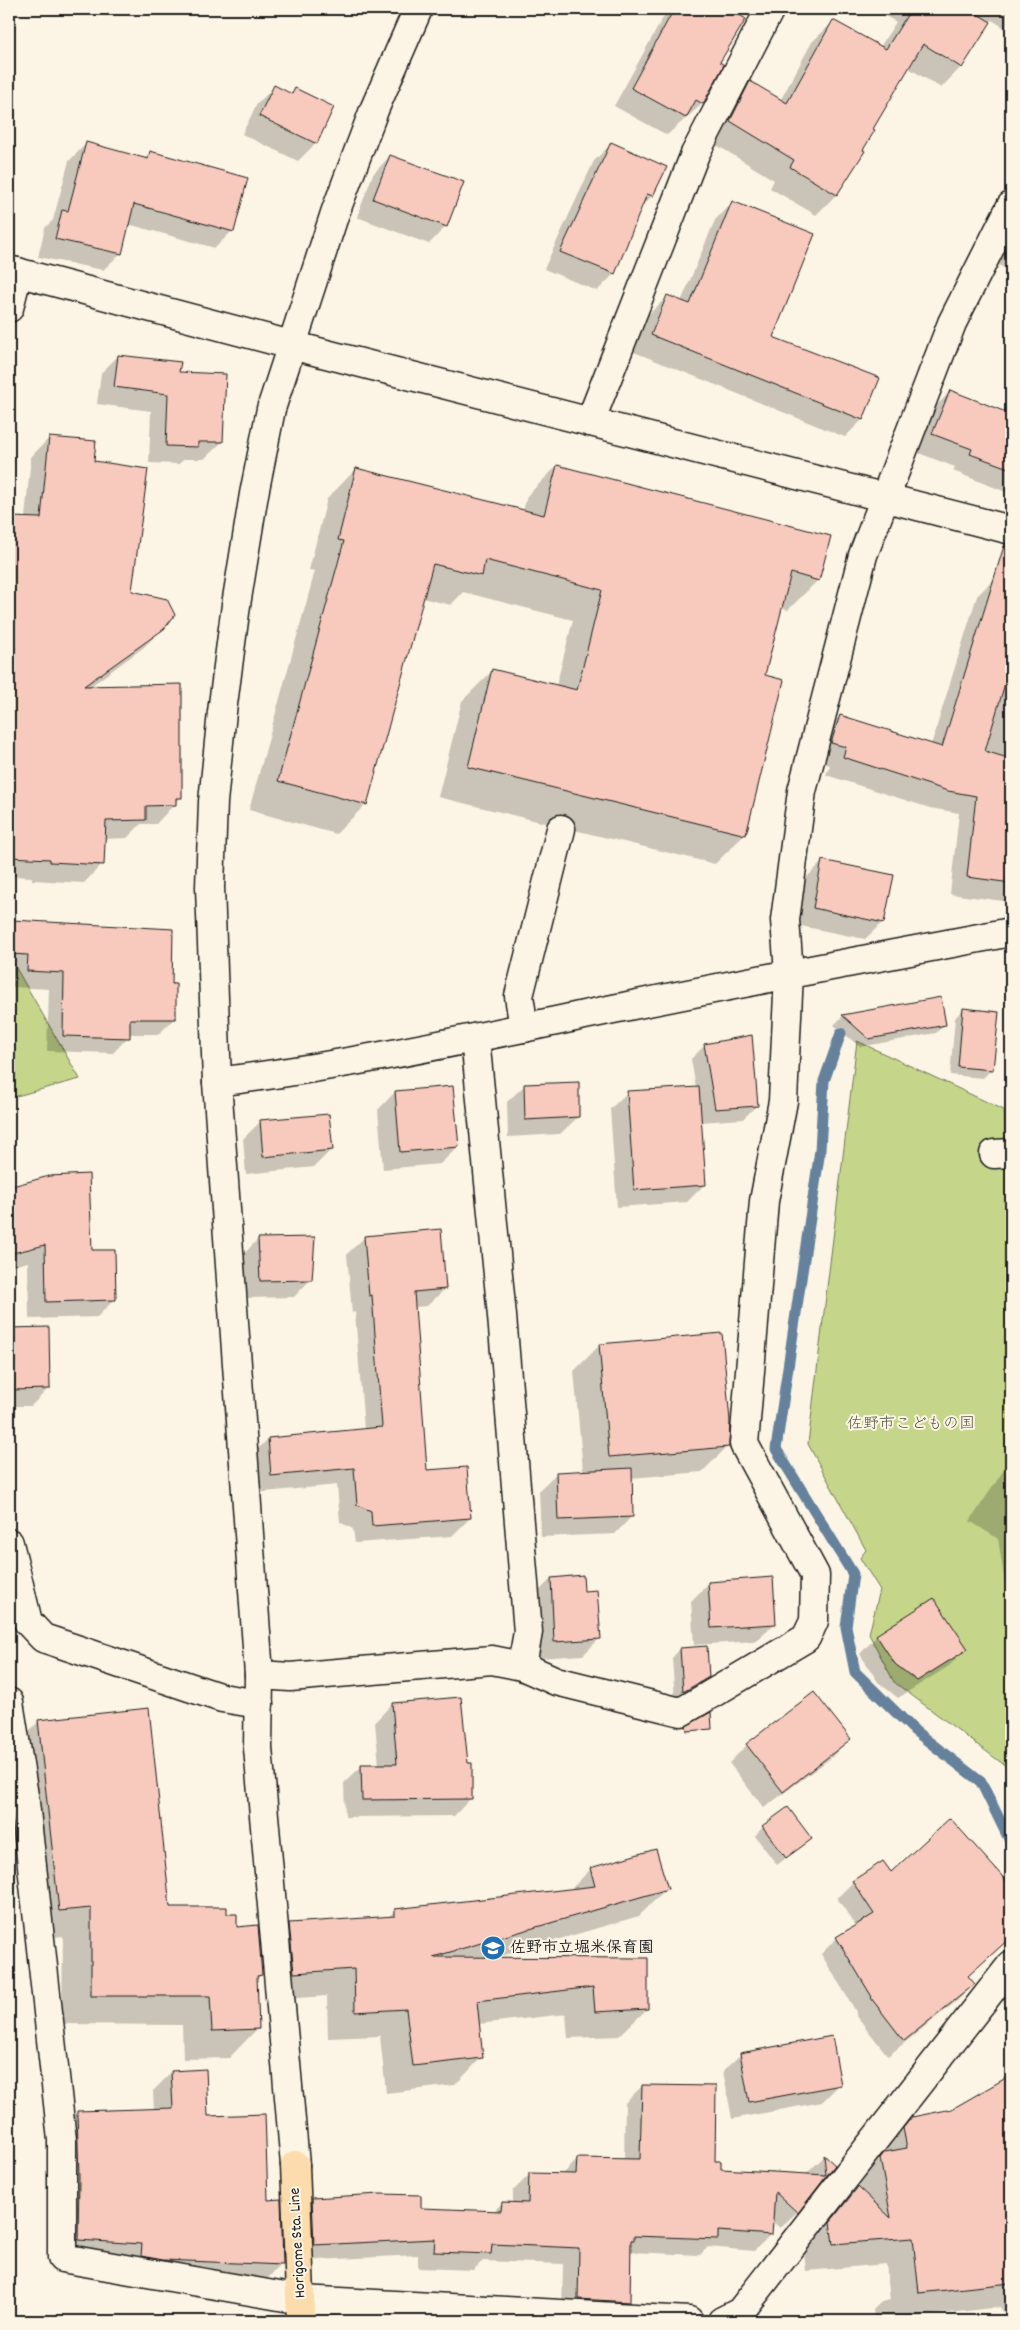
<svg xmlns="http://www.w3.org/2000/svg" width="1020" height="2330" font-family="Dekko,'Klee One',sans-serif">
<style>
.green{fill:#c5d68b;stroke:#707954}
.shadow{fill:#0003}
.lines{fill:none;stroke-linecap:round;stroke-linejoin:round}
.stream{stroke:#65819b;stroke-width:11}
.building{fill:#f8cabd;stroke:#1c1c1c}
.minor-casing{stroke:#1c1c1c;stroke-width:31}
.major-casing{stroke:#1c1c1c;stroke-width:31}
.minor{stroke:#fcf5e5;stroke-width:28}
.major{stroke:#fcdcac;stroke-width:28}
.labels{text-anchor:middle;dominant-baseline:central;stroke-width:4;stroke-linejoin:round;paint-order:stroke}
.park-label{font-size:16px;fill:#4f543d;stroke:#fcf5e5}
.poi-label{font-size:16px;font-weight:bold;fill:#1c1c1c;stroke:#fcf5e5;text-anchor:start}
.street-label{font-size:16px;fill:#1c1c1c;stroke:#fcf5e5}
</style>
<rect width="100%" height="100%" fill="#fcf5e5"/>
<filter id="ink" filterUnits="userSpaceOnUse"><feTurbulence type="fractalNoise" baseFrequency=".02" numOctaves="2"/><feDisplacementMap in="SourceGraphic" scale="10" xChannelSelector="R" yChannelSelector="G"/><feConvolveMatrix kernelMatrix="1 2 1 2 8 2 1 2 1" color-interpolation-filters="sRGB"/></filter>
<g filter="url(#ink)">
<g class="green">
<path d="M9,956L80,1079L9,1098Z"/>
<path d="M857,1041L1004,1110L1011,1243V1770L894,1682L869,1634L880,1590L860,1558L866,1550L808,1444Z"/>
</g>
<g class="shadow">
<path d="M668,9H727L745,19L718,63L722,65L702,104L667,135L614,106Z"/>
<path d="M873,9H1011V32L992,20L961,67L941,88L907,67L836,195L816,215L770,188L774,180L710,141L730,103L751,83L780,101L812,42L833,22L880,47L896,22Z"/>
<path d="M274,87L290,94L295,90L333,108L316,143L298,161L242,134L257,104Z"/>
<path d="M612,143L665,167L652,196L640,208L614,274L597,291L544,269L594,161Z"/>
<path d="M86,144L144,159L151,152L232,231L215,248L128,224L121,253L103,270L38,257L45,228L53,220L69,161Z"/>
<path d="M390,156L446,226L429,244L357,217L373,174Z"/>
<path d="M732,202L771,338L878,379L862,420L845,437L634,352L649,314L667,297L681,302L715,220Z"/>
<path d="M1011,225V272L992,261Z"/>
<path d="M118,356L178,373L222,442L204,459H184L179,464L149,463L151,411L97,404L101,373Z"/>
<path d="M950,392L1011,415V494L953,471L955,467L916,452L933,409Z"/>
<path d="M49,438L93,462L130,592L163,628L144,647L88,688L180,798L156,824H141L127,838L104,839L102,864L84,883L32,880V877L9,876V518H25L31,457Z"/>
<path d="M557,466L818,580L788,610L780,608L763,676L745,834L715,864L438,797L462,701L492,671L556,686L573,620L463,592L451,605L422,598L366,804L336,834L249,810L315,571L309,570L327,499L356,469L523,512L527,496Z"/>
<path d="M995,578L1011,583V902L950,894L959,813L930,808L826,775L830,765L814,760L823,734L840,716L931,745L977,596Z"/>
<path d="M823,861L883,922L865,939L796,925L805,879Z"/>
<path d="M12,921L171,986L175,1018L159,1034H128V1037L113,1053L47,1051L49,989L11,987L12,970H9V924Z"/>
<path d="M940,998L945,1024L936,1033L860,1047L834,1025L843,1016Z"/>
<path d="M963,1009L991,1070L983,1078L950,1075L955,1018Z"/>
<path d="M705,1045L757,1105L743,1119L700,1122L705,1184L687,1202L617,1207L610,1109L628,1092L696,1088L691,1059Z"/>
<path d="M525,1085L578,1117L560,1134L508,1137L507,1102Z"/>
<path d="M452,1087L458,1147L440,1164L383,1169L378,1110L395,1092Z"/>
<path d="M260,1122L331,1150L314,1167L246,1174L243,1139Z"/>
<path d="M49,1177L91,1252L114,1300L97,1317L29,1319L28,1262L9,1267V1188Z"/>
<path d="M365,1237L445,1289L427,1306L414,1307L426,1472L470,1518L452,1536L355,1543L353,1529L340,1522L337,1485L254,1493L251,1456L268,1439L364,1430L355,1312L352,1313L347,1254Z"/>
<path d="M258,1239L311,1279L294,1297L243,1298L241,1257Z"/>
<path d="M48,1328L49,1388L31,1406H9V1329Z"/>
<path d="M600,1345L728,1446L702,1472L631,1478L632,1516L615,1534L541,1537L539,1490L557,1473L583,1471L574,1371Z"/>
<path d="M1011,1459V1622L998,1539L970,1521Z"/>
<path d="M551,1579L583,1592L600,1638L583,1655L538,1658L535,1595Z"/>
<path d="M709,1583L775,1623L757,1641L694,1645L691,1601Z"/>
<path d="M877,1636L966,1648L949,1666L898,1698L878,1682L860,1654Z"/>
<path d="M680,1649L707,1677L699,1686L675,1700L672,1658Z"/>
<path d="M814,1694L849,1739L832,1757L764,1808L729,1763L747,1745Z"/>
<path d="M392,1704L471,1798L454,1816L345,1817L344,1783L362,1766L379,1765L375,1722Z"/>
<path d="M39,1721L169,1908L236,1928L261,1975L256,1980L258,2028L229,2058L183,2059L182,2025L62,2024L63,1936L30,1940L10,1750Z"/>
<path d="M950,1820L1011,1887V1937L967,1977L974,1984L958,2000L888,2056L856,2015L857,2013L821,1954L837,1938L856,1926L837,1898L853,1882L891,1874Z"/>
<path d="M763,1827L810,1839L777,1865L755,1836Z"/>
<path d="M655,1850L666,1889L639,1916L494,1958L647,1959V2009L619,2036L568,2038L566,2014L478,2024L482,2057L455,2085L386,2093L380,2036L328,2038L327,1996L267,2000L262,1951L290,1924L388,1917L395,1911L570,1890L590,1870Z"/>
<path d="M741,2054L839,2085L822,2102L732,2119L723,2071Z"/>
<path d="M172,2072L267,2201L282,2264L263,2283L60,2258L59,2131L77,2112L154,2110L153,2091Z"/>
<path d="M1011,2075V2313L1006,2317L1000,2307L915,2317L916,2321H874L873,2310L881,2302L890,2300L886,2264L806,2271L804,2250L831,2215L855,2191L854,2185L878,2160L877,2156L886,2145L913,2118L953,2110Z"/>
<path d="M642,2086L720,2170L808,2176L807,2173L824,2157L833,2165L797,2212L780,2228L772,2221L771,2234L754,2251L708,2247L700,2255L630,2252L629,2302L612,2318L562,2316L563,2264L483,2261L473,2270L418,2268V2255L297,2261L296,2216L312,2199L419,2209L493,2212L502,2203H513V2191L530,2174L562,2175L577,2160H624L625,2103Z"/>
<path d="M317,2318L382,2321H313Z"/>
</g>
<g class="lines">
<path class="stream" d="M841,1033L824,1081L820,1150L776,1449L853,1574L846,1627L855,1672L915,1731L981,1782L1011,1843"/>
</g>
<g class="building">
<path d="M674,9H730L746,19L720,62L724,65L703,104L696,100L686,118L631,88Z"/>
<path d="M911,9H969L991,22L962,68L923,44L873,129L875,130L863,150L865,151L837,195L790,167L794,160L730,121L750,81L787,103L833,20L886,49Z"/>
<path d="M274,85L292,94L295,88L334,107L317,144L259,116Z"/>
<path d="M86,142L148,159L150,151L248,178L234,232L134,204L122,254L55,239L62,210L68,211Z"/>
<path d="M611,142L667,167L653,196L647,194L615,274L560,252Z"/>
<path d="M390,155L464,182L447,227L373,199Z"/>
<path d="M732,201L815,234L773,337L880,378L863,420L651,335L667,295L690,304Z"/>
<path d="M118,355L181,362L179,372L226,374L223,442H198V447L166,446L168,394L114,387Z"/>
<path d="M950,390L1011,414V469L970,454L972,449L932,434Z"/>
<path d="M49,437L96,441L94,461L148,469L132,591L167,599L175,615L164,629L84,686L182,684V798H176V805L146,806V820L106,821L104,865L50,862V859L9,857V517L41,518Z"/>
<path d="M557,465L831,536L819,581L791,573L765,675L784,680L746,835L468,767L492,669L577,690L602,590L485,560L482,576L433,564L367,805L278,781L344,541L338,540L356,468L544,515Z"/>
<path d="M1004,546L1011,547V663L985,751L1011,759V883L967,877L976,796L948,791L843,757L846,747L831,743L840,715L942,747Z"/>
<path d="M822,860L894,875L884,923L813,908Z"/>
<path d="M12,920L173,929L172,984H176V1019H130V1038L63,1036L64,973L27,971L28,955L10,954Z"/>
<path d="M941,997L946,1025L869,1039L842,1015Z"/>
<path d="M963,1008L999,1012L993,1070L958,1067Z"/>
<path d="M752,1035L758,1106L715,1109L704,1044Z"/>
<path d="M579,1082V1117L525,1120L524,1084Z"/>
<path d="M453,1086L459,1147L400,1152L395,1091Z"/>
<path d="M699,1087L706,1185L634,1190L627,1091Z"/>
<path d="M329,1114L333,1150L263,1157L260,1120Z"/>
<path d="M89,1174L92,1250H115L116,1300L46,1302L45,1245L9,1254V1187L49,1176Z"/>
<path d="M441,1229L446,1289L414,1292L427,1470L467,1467L471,1518L372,1526L371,1511L357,1505L354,1468L271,1476L268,1438L382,1427L372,1295L369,1296L364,1236Z"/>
<path d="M315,1237L312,1280L260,1281L258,1238Z"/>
<path d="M49,1327L50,1389L9,1390V1328Z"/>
<path d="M722,1333L730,1421L729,1447L609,1457L599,1344Z"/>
<path d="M632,1468L633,1517L558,1520L556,1472Z"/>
<path d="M583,1575L584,1591L597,1590L601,1639L554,1642L551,1578Z"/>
<path d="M773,1577L776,1624L711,1628L708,1582Z"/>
<path d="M934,1598L968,1649L917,1681L895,1664L876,1635Z"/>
<path d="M707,1646L709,1677L683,1692L680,1648Z"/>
<path d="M814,1692L851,1739L783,1792L746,1744Z"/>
<path d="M461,1697L468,1763H472V1799L362,1800L361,1764H397L392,1703Z"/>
<path d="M149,1708L170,1907H227V1914H237V1927L258,1925L262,1975L257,1976L259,2029L212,2031L210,1996H91V1908L59,1911L38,1720Z"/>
<path d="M711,1712L712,1729L687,1731L686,1726Z"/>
<path d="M788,1807L812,1839L786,1858L762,1826Z"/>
<path d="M950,1818L1011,1886V1937L968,1976L975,1984L904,2041L871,1998L872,1997L836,1937L874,1914L852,1881L883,1861L891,1872Z"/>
<path d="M656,1849L668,1889L433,1957L648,1958V2009L595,2012L593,1987L477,2001L483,2058L413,2066L406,2009L355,2012L354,1969L294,1973L289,1923L395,1916V1909L595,1886L590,1868Z"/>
<path d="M832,2036L841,2085L749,2102L740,2053Z"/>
<path d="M206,2069L208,2116L265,2114L268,2200L281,2199L283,2265L163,2260L141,2256L142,2244L78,2240L79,2176L77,2111L173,2108L171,2071Z"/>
<path d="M1011,2075V2283L919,2293L913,2238L833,2244L830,2222L858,2187L891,2218L880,2158L885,2152L907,2148L903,2128L912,2117L952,2109Z"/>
<path d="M642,2085L716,2086L715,2161H721V2169L826,2175L824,2155L835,2165L798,2213L775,2192L772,2235L718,2231V2239L634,2236V2240H631L630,2302L578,2299L579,2248L492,2244L491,2254L434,2252L435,2239L314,2245L312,2198L380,2194L421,2195V2208L501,2211L502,2202L528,2203L529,2173L576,2174L577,2158L640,2159Z"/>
</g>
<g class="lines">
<defs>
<g id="minor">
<path d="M9,270L291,345L1011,530"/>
<path d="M9,308L18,272"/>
<path d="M590,422L695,154L770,9"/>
<path d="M524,1028L519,996L561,829"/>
<path d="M475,1038L502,1316L528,1632L522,1666"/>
<path d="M217,1082C355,1065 492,1034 628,1006C756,980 883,956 1011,932"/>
<path d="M994,1154L1011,1153"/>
<path d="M9,1543L28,1622L43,1638L222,1698L259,1704"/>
<path d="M259,1675L290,1677L492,1660L522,1666L556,1681L681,1712L806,1638L814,1621L815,1575L744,1444L764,1201L783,1101L789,973L785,920L802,791L863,555L952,323L1011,206"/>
<path d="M9,1702L25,1802L62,2140V2258L302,2300L689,2321"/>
<path d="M295,2165L258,1748L259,1675L217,1082L210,887L213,802L222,712L236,605L254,494L271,409L335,213L374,110L418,9"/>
<path d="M722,2321L740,2312L1011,1965"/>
</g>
<path id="major" d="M295,2165L301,2321"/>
</defs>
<use href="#minor" class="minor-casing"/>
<use href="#major" class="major-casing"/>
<use href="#minor" class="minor"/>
<use href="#major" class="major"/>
</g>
</g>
<defs>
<symbol id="school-disc" viewBox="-11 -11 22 22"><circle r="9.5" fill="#1f6fb2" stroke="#fcf5e5"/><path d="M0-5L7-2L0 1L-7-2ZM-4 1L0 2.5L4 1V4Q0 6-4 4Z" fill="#fff"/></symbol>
</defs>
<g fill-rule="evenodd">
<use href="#school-disc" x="479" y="1934" width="28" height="28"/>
</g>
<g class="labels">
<g class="park-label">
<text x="911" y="1424">佐野市こどもの国</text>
</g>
<g class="poi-label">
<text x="510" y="1948">佐野市立堀米保育園</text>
</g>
<g class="street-label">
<text transform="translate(298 2243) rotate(-93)">Horigome Sta. Line</text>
</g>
</g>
<rect width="1020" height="2330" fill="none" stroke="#fcf5e5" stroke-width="30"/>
<rect x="15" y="15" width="990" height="2300" fill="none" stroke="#1c1c1c" stroke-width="2" filter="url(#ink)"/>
</svg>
